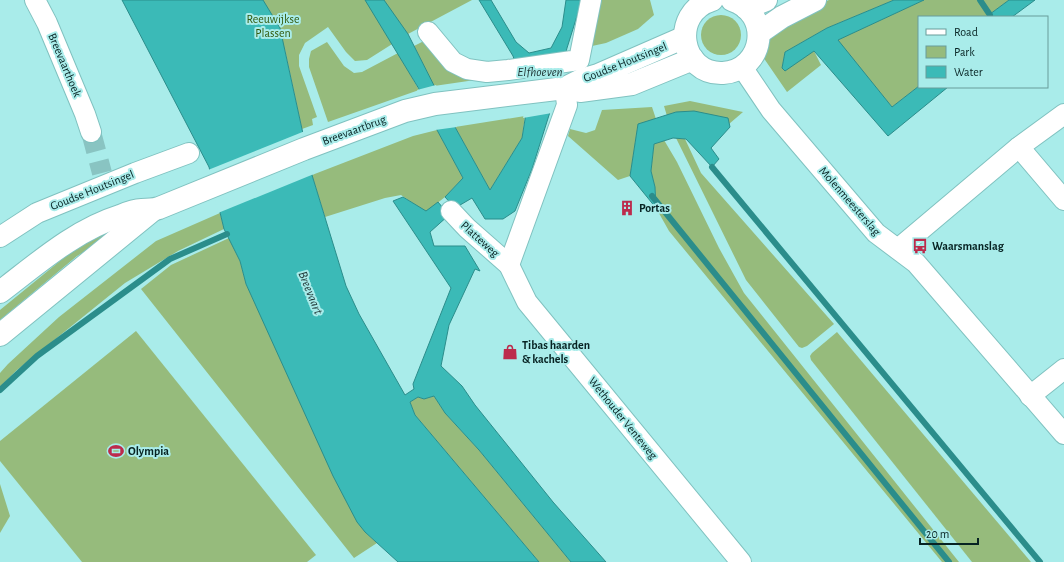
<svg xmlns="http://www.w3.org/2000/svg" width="1064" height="562" font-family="'Alegreya Sans',sans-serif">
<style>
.green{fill:#96bb7c}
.water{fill:#3bbab7;stroke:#2b8d8b}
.pier{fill:#a9ecea}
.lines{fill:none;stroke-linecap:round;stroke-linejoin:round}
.stream{stroke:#2b8d8b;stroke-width:6}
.minor-tunnel{stroke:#89c4c2;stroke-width:20;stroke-dasharray:20 10;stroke-linecap:butt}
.minor-casing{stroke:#80c2c0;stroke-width:22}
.secondary-casing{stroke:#80c2c0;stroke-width:24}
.minor{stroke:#fff;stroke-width:20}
.secondary{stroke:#fff;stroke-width:22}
.labels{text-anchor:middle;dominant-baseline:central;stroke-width:4;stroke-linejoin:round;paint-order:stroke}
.park-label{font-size:12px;fill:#32580c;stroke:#a9ecea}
.street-label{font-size:12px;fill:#072323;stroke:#a9ecea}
.poi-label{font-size:12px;font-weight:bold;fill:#072323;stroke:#a9ecea;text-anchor:start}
.water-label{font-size:13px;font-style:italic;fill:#1e3333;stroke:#a9ecea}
</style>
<rect width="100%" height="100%" fill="#a9ecea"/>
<g class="green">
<path d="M229,0H472L408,34L367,60L355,61L346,52L328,27L305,43L299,55V66L317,117L312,119L313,125L302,129L285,50Z"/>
<path d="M597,0H650L654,15L638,29L606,43L592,46Z"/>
<path d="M829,0H894L827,28L785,52L782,68L814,51L821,65L787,92L763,57L768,40L790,17Z"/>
<path d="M924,0H1009L986,17H919V86L892,107L837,40Z"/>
<circle cx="721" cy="35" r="20"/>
<path d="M424,41L475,80L434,86L414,46Z"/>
<path d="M327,42L344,66L354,73L362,72L398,53L419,90L328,122L309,67V59L311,51Z"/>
<path d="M690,101L743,112L729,124L676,112L667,116L664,106Z"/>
<path d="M652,107L656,119L638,125L630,176L618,180L568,136L570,129L586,133L595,130L602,110Z"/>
<path d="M525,116L522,138L490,190L455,127Z"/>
<path d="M437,130L463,178L445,197L426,212L401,195L385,198L325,217L312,175L413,136Z"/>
<path d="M676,138L685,139L701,173L834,324L807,346L802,348L799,347L746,280Z"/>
<path d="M664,140L677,162L719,248L744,293L959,562H942L669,231L656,208L655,187L651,171L654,144Z"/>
<path d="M220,213L224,229L178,251L125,283L17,370L0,387V373L8,364L59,317L156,241Z"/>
<path d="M109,225L116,233L77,256L0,320V310L93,234Z"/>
<path d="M229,238L240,261L246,284L365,532L377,543L354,558L141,289L171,265Z"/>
<path d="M136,331L316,555L307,562H82L0,461V441Z"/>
<path d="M837,332L1031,562H972L811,360L810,356L812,353Z"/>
<path d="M434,396L445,413L479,450L571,562H539L415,415L410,402L418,397L424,399Z"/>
<path d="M0,484L10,516L0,533Z"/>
</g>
<g class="water">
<path d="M122,0H263L280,28L312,175L346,286L359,314L405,395L414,389L413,384L451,288L393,201L403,197L426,211L438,202L449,215L430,232L434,246H465L480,271L475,269L449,325L441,366L462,386L475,405L553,502L606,562H571L479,450L445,413L434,396L424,399L418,397L410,402L415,415L539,562H398L365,532L357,522L333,476L246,284L240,261L224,229L209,167Z"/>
<path d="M365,0H384L408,34L455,127L490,190L522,138L528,101L513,56L479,0H491L516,42L529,53L551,48L562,27L566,0H582L567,48L550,112L532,169L515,211L503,219H485L472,198L455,208L445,197L463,178L437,130L419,89Z"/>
<path d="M894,0H924L838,40L892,107L919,86V87H948L888,136L814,51L785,71L782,68L785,52L827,28Z"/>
<path d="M1009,0H1035L1012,17H986Z"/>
<path d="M694,111L728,118L730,127L711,148L719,159L712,167L686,139L673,138L654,144L651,171L655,187L656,208L630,176L638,124L676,112Z"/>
</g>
<g class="pier">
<path d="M563,71L552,113L523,118L526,101L517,76Z"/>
<path d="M436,85L457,127L435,130L417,90Z"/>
<path d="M305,131L314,174L218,213L208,170Z"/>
</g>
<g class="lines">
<g class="stream">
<path d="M980,0L990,15"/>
<path d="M712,167L1040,562"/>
<path d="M652,196L949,562"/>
<path d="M0,390L37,356L170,259L227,234"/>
</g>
<path class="minor-tunnel" d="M91,132L102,173"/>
<defs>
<g id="minor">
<path d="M35,0L47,23L85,114L91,132"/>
<path d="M428,32L453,62L467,69L487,72L508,70L579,60L591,0"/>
<path d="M742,67L771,110L876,233L916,263L1064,434"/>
<path d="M1019,147L1064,200"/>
<path d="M451,211L467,228L509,265L527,302L741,562"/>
<path d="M0,237L37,213L135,173L189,153"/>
<path d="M898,249L1019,147L1064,114"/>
<path d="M509,265L567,105L565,88"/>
<path d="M1030,396L1064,369"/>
</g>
<g id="secondary">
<path d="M712,0C670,13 680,75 723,73C765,70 772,13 732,0"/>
<path d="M746,8L766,0"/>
<path d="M759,33L782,17L815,0"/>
<path d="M580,91L632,84L693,59"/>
<path d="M0,292C37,264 75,230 120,216C127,213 134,210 141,210C147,210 153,210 159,208L304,149L405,111L435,104L565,88L581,80L598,75L685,37"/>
<path d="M0,335L153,210"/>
</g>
</defs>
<use href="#minor" class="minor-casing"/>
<use href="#secondary" class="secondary-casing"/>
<use href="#minor" class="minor"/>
<use href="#secondary" class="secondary"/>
</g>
<defs>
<symbol id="building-bare" viewBox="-9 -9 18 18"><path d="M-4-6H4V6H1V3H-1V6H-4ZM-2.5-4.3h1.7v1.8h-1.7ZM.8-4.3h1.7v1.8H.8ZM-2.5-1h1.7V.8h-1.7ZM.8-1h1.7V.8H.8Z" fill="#bc2b4c" stroke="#a9ecea" stroke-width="2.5" paint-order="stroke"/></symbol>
<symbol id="bus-bare" viewBox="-9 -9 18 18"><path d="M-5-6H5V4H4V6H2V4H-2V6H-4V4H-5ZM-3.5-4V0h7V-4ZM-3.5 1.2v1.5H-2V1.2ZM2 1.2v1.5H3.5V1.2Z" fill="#bc2b4c" stroke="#a9ecea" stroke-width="2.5" paint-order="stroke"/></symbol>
<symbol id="shop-bare" viewBox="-9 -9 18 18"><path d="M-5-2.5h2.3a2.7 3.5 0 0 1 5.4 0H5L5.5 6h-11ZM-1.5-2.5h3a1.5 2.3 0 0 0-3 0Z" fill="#bc2b4c" stroke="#a9ecea" stroke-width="2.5" paint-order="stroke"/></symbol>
<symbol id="stadium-bare" viewBox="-9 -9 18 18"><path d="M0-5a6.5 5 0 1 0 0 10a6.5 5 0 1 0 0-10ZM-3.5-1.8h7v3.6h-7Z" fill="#bc2b4c" stroke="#a9ecea" stroke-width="2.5" paint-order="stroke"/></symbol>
</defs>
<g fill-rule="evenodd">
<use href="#building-bare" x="616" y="197" width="22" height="22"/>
<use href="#bus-bare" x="909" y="235" width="22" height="22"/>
<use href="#shop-bare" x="499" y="341" width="22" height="22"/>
<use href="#stadium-bare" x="105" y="440" width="22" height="22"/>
</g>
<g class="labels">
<g class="park-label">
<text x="273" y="19">Reeuwijkse<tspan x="273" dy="14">Plassen</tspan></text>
</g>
<g class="street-label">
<text transform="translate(625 62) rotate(-22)">Goudse Houtsingel</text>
<text transform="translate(65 65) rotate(67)">Breevaarthoek</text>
<text transform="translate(354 130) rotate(-20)">Breevaartbrug</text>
<text transform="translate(92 190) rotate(-22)">Goudse Houtsingel</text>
<text transform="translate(850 201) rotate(49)">Molenmeesterslag</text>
<text transform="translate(480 239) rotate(42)">Platteweg</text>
<text transform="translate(623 418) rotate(51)">Wethouder Venteweg</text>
</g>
<g class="poi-label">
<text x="639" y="208">Portas</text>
<text x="932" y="246">Waarsmanslag</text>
<text x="522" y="345">Tibas haarden<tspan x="522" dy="14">&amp; kachels</tspan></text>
<text x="128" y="451">Olympia</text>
</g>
<g class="water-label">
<text x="540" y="72">Elfhoeven</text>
<text transform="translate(310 293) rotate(68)">Breevaart</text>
</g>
</g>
<rect x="918" y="16" width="130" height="72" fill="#a9ecea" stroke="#689c9a"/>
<rect x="926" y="29" width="20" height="6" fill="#ffffff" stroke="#689c9a"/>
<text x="954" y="36" font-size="12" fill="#072323">Road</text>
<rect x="926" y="46" width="20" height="12" fill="#96bb7c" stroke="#689c9a"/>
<text x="954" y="56" font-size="12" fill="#072323">Park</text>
<rect x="926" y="66" width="20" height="12" fill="#3bbab7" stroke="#689c9a"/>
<text x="954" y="76" font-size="12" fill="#072323">Water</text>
<path d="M920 538v6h58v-6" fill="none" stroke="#072323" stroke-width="2"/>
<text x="926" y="538" font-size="12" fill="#072323" stroke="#a9ecea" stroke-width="3" paint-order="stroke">20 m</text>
</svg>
